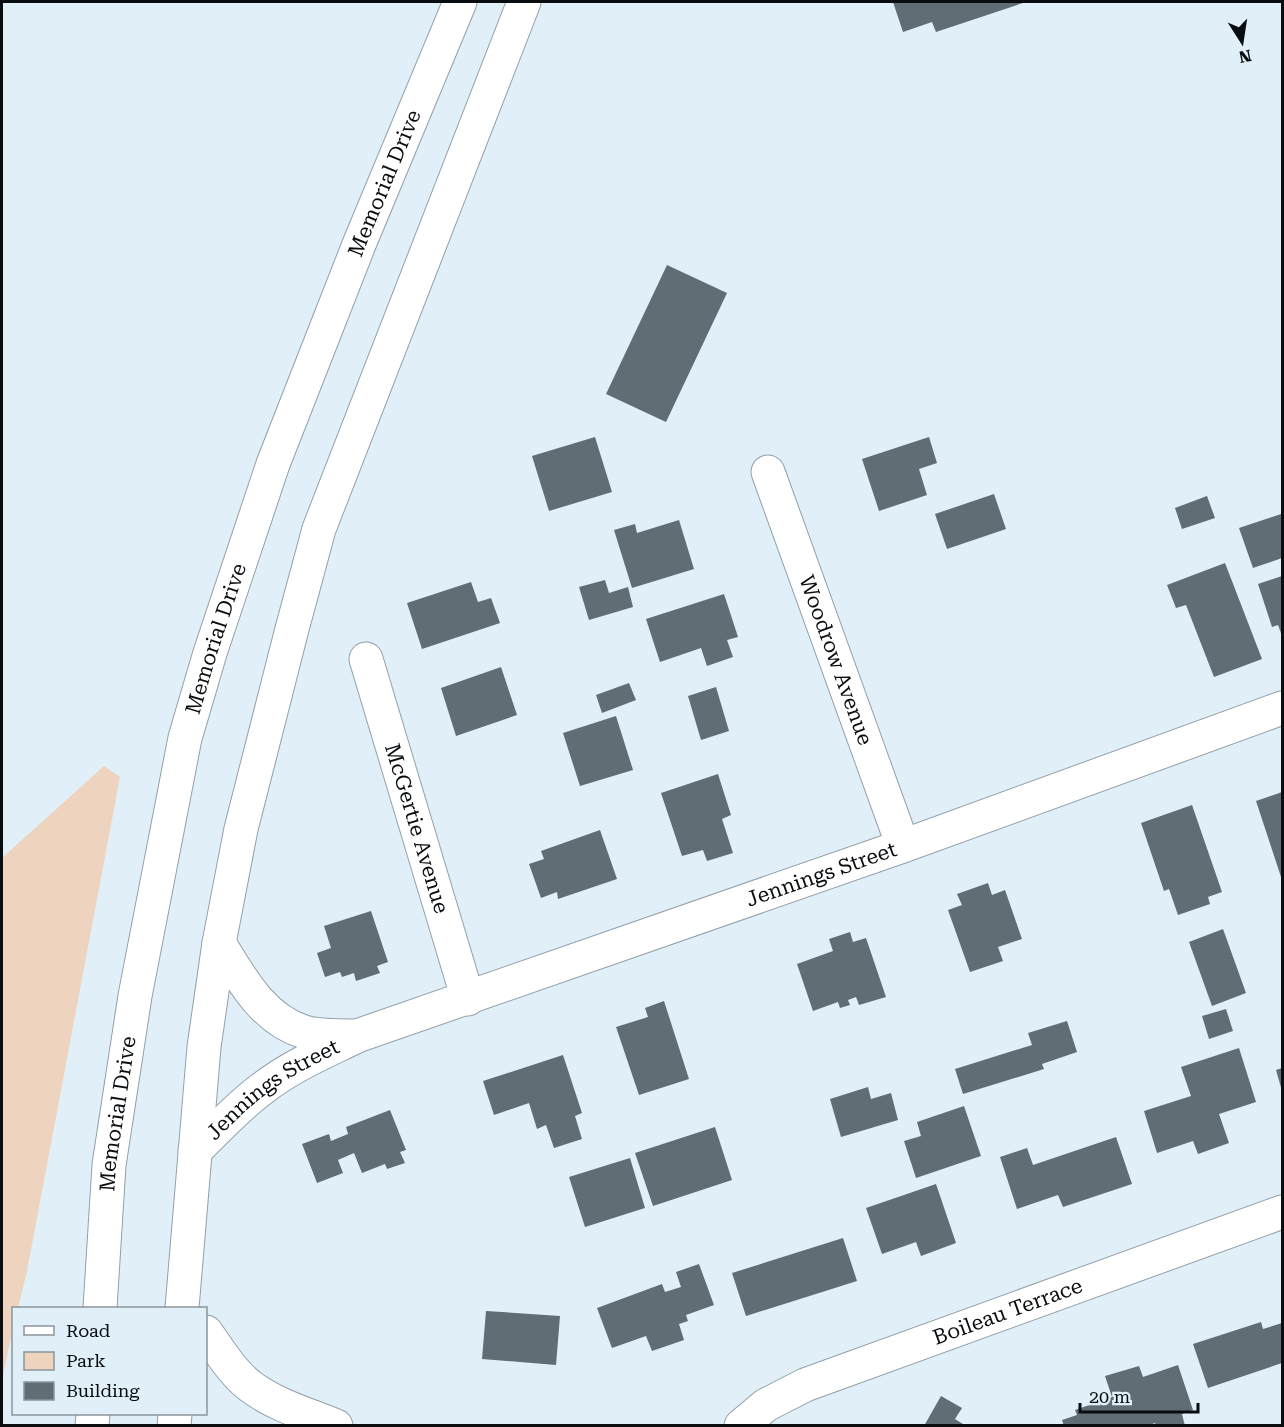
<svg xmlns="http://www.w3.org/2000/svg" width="1284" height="1427" font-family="'Roboto Serif',serif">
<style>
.green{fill:#eed4be}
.building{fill:#606d74}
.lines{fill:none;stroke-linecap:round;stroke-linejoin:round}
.minor-casing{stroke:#92a0a8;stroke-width:35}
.primary-casing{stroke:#92a0a8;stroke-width:35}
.minor{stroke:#fff;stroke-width:33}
.primary{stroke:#fff;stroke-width:33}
.labels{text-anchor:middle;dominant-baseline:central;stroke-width:5;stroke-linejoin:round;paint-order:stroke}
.street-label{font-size:21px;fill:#090d10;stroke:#e1eff8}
</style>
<rect width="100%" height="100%" fill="#e1eff8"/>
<path class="green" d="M104,766L120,777L27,1271L18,1308H14L13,1328L2,1380V858Z"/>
<g class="building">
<path d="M893,2H1026L936,32L932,22L903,32Z"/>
<path d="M667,265L727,293L666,422L606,394Z"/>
<path d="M595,437L612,492L549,511L532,456Z"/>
<path d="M929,437L937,463L919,469L927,495L879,511L862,459Z"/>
<path d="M994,494L1006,529L947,549L935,514Z"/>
<path d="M1207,496L1215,518L1182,529L1175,508Z"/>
<path d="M1281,514L1282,558L1253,568L1239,528Z"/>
<path d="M679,520L694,569L632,588L614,530L635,524L637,533Z"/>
<path d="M1225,563L1262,659L1214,677L1186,605L1176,608L1167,585Z"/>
<path d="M1282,576V636L1278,625L1272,627L1258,584Z"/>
<path d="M605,580L609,593L628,587L633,607L589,620L579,587Z"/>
<path d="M471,582L478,602L491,598L500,623L422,649L407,603Z"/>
<path d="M724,594L738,637L727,640L733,657L707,666L701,648L660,662L646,619Z"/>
<path d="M501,667L517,715L456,736L441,688Z"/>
<path d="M629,683L636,700L602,713L596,695Z"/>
<path d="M716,687L729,731L701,740L688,696Z"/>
<path d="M616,716L633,770L580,786L563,733Z"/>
<path d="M718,774L731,815L722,819L733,853L707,861L703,850L682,856L661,793Z"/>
<path d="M1282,792V880L1256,801Z"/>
<path d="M1192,805L1222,892L1208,897L1210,904L1178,915L1169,889L1164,891L1141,823Z"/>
<path d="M600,830L617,879L558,899L557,892L541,898L529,864L544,859L541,851Z"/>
<path d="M988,883L992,895L1005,890L1022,939L998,947L1003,961L970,972L948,910L962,905L957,894Z"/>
<path d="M371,911L388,962L377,966L380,973L356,981L354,973L342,977L340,972L325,977L317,953L331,948L324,926Z"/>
<path d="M1223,929L1246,993L1212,1006L1189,942Z"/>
<path d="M850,932L853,942L866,938L886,997L859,1005L856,997L848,1000L850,1005L840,1008L838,1002L813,1011L797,964L833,951L829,939Z"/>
<path d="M664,1001L689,1079L639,1095L616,1027L648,1017L645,1008Z"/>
<path d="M1226,1009L1233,1031L1209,1039L1202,1016Z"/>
<path d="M1067,1021L1077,1052L1042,1064L1044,1069L963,1094L955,1069L1032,1045L1028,1033Z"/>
<path d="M1239,1048L1256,1102L1219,1114L1229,1143L1198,1154L1193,1141L1157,1153L1144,1111L1191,1096L1181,1067Z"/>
<path d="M563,1055L582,1113L575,1116L582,1139L554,1148L546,1125L537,1129L529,1103L494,1115L483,1081Z"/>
<path d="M1282,1068V1091L1276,1070Z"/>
<path d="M868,1087L871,1099L891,1093L898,1120L841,1137L830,1099Z"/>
<path d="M964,1106L981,1156L916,1178L904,1141L921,1136L917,1122Z"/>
<path d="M390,1110L406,1150L400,1152L405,1163L387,1169L385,1164L362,1173L354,1153L338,1160L343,1173L317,1183L302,1144L329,1134L331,1141L348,1134L346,1127Z"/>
<path d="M715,1127L732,1180L653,1206L635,1153Z"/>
<path d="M1116,1137L1132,1184L1063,1207L1058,1195L1017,1209L1000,1157L1027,1148L1033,1165Z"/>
<path d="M630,1158L645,1208L585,1227L569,1177Z"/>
<path d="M936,1184L956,1243L921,1256L916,1242L882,1254L866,1208Z"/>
<path d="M843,1238L857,1281L746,1316L732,1273Z"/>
<path d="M699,1264L714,1305L686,1315L688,1321L679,1324L684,1340L652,1351L646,1336L612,1348L597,1308L662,1284L665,1292L681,1287L676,1272Z"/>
<path d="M486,1311L560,1316L556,1365L482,1359Z"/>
<path d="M1261,1322L1263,1329L1282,1323V1363L1208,1388L1193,1344Z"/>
<path d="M1178,1365L1193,1410L1182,1414L1185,1426H1156L1155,1423L1147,1426H1064L1062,1420L1077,1415L1075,1410L1112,1397L1105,1376L1139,1366L1143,1377Z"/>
<path d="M941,1396L962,1408L955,1419L966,1426H924Z"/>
</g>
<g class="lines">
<defs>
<g id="minor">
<path id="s1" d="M768,472L903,846"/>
<path id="s2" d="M366,659L468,999"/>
<path d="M219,943C241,978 262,1019 304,1032C320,1037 338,1035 355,1036"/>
<path id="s3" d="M195,1151C217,1130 238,1106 263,1088C291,1066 325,1052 357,1036L903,846L1282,708"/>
<path d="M206,1332C219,1350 232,1372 250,1386C275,1405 307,1414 336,1426"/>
<path id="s4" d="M741,1426L766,1405L805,1385L1282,1212"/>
</g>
<g id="primary">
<path id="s5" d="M100,1308L109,1165L135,996L185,738L210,653L273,464L360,242L460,2"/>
<path d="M182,1308L204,1047L219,943L241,829L292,629L319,529L524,2"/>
<path d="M92,1426L93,1414"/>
<path d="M174,1426L175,1414"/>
</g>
</defs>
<use href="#minor" class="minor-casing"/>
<use href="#primary" class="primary-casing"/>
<use href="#minor" class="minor"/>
<use href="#primary" class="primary"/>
</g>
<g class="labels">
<g class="street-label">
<text stroke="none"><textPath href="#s5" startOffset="1167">Memorial Drive</textPath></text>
<text stroke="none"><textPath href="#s5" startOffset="681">Memorial Drive</textPath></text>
<text stroke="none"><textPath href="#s1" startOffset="200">Woodrow Avenue</textPath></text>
<text stroke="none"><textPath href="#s2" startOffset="177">McGertie Avenue</textPath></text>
<text stroke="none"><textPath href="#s3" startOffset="692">Jennings Street</textPath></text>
<text stroke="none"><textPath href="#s3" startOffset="100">Jennings Street</textPath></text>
<text stroke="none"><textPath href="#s5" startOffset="195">Memorial Drive</textPath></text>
<text stroke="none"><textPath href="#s4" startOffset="292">Boileau Terrace</textPath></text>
</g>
</g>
<rect width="1284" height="1427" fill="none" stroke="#090d10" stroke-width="6"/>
<rect x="12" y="1307" width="195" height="108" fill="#e1eff8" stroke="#8b959b" stroke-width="1.5"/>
<rect x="24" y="1326" width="30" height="9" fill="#ffffff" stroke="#8b959b" stroke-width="1.5"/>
<text x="66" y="1337" font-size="18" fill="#090d10">Road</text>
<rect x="24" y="1352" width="30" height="18" fill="#eed4be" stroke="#8b959b" stroke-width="1.5"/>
<text x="66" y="1367" font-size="18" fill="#090d10">Park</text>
<rect x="24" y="1382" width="30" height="18" fill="#606d74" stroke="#8b959b" stroke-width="1.5"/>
<text x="66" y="1397" font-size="18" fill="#090d10">Building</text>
<g transform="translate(1242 42) rotate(168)" stroke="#e1eff8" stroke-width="4.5" paint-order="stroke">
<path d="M0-4.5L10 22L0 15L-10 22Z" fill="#090d10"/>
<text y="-9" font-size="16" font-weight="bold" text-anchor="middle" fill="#090d10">N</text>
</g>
<path d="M1080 1403v9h118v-9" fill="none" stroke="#090d10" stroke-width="3"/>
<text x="1089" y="1403" font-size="18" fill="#090d10" stroke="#e1eff8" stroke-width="4.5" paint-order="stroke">20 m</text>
</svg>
